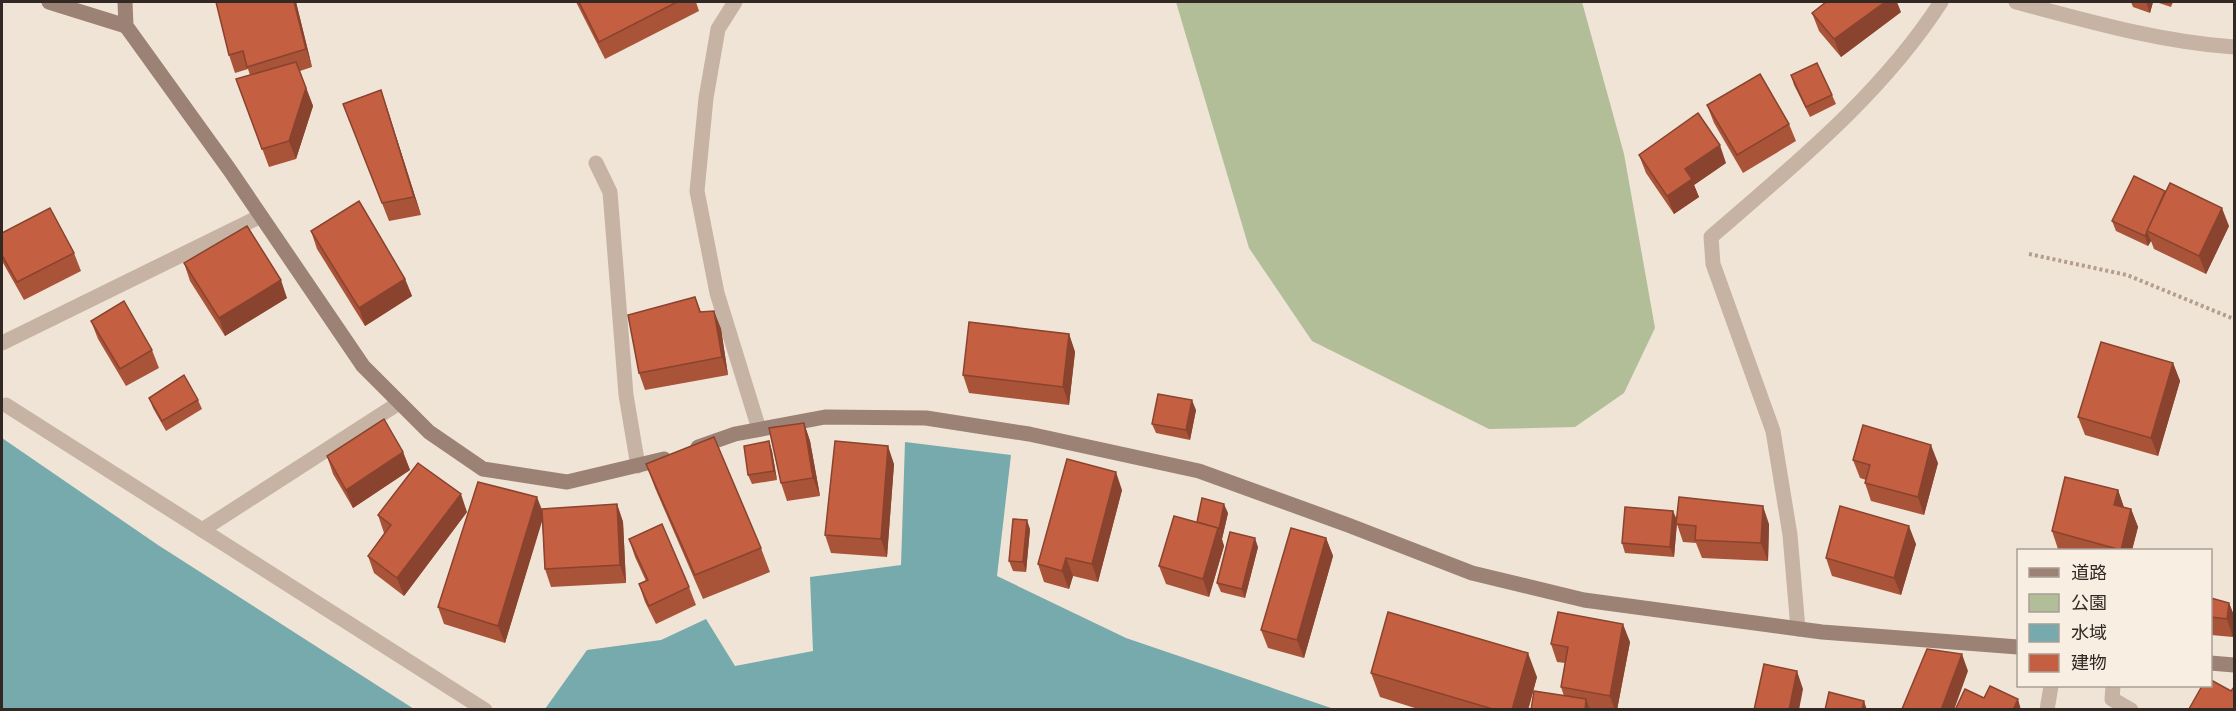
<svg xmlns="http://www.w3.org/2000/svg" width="2236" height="711" font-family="'Public Sans','Noto Sans JP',sans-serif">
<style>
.green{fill:#b1be97}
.water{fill:#76aaac}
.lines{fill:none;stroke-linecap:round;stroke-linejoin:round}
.path{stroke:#b39d8d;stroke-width:4;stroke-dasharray:3 3;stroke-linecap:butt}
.street{stroke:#c7b3a3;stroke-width:15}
.secondary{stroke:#9b8275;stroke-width:15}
.wall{fill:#a95338}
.shaded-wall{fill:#89432e}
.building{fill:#c46041;stroke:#89432e;stroke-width:1.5}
</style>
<rect width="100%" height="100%" fill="#f0e4d6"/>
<path class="green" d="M1176,2H1582L1624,154L1655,328L1624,393L1575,427L1489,429L1312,341L1249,248Z"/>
<g class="water">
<path d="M2,438L158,545L414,709H2Z"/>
<path d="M905,442L1011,455L997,576L1126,638L1334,709H545L587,650L661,640L706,619L735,666L813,651L810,577L901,565Z"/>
</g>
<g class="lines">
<path class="path" d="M2029,254L2127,275L2234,319"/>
<g class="street">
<path d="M735,2L718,29L706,98L697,191L717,293L759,429"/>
<path d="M2016,2C2088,21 2160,42 2234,47"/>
<path d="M596,163L610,192L626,395L638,466"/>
<path d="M2,343L261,216"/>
<path d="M6,405L485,710"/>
<path d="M202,530L399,403"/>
<path d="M1798,629L1790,535L1773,431L1713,264L1711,237C1794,165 1881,95 1941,2"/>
<path d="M2113,686L2112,699L2131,710"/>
<path d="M2047,710L2051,686"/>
</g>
<g class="secondary">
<path d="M49,2L126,26"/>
<path d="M125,2L126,26L229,169L363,366L429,432L483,469L567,482L664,459"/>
<path d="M698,447L735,434L825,417L926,418L1029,434L1199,471L1348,525L1472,573L1584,600L1822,632L2018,647"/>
<path d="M2210,663L2234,665"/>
</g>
</g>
<g class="wall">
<path d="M216,2H296L312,67L300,71L313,106L296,159L269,167L236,79L250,75L248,69L235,73L229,55Z"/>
<path d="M576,2H696L699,11L605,59Z"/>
<path d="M2131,2H2153L2150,13L2133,7Z"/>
<path d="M2156,2H2173L2171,7Z"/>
<path d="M1901,12L1841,57L1819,31L1812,13Z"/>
<path d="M1791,75L1832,95L1836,104L1810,117L1794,85Z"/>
<path d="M343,104L387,108L421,215L389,221Z"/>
<path d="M1707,105L1789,124L1796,141L1743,173L1714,123Z"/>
<path d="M1639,155L1726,163L1694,185L1699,197L1674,214L1646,173Z"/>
<path d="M2112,221L2229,226L2206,274L2154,249L2151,241L2148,246L2116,231Z"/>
<path d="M311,231L405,279L412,296L365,326L317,249Z"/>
<path d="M2,233L74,253L81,271L24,300L2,261Z"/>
<path d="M184,263L287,298L225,336L190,281Z"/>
<path d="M695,297L701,312L714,311L721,329L728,375L645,390L639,373Z"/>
<path d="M91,321L152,350L159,368L126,386L98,339Z"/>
<path d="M1069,334L1075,352L1069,405L969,393L963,375Z"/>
<path d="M2173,363L2180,381L2158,456L2085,435L2078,417Z"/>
<path d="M149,398L198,400L202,409L166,431L153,408Z"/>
<path d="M1196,410L1190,440L1156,433L1152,424Z"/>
<path d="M804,423L810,441L820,496L787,501L781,483Z"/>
<path d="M769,441L772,451L777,480L752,484L748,475Z"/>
<path d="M403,452L410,470L353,508L333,474L327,456Z"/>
<path d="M1853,460L1938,463L1924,515L1871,501L1865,483L1866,480L1860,478Z"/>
<path d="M646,464L761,548L770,572L703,599L655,488Z"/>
<path d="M894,464L887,557L831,553L825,535Z"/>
<path d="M1122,490L1098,582L1073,576L1069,589L1044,582L1038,564Z"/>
<path d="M2118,490L2124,507L2131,509L2138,527L2132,550H2062L2058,549L2052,531Z"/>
<path d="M617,504L623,522L626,583L551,587L545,569L542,519L505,643L444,624L438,607L542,511Z"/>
<path d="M1673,511L1677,520L1769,524L1768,561L1702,558L1696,543L1683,542L1677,524L1674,557L1625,553L1622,543Z"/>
<path d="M467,512L404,596L374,573L368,556L384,533L378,515Z"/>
<path d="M1228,513L1222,539L1224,546L1209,597L1166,584L1159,566L1197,522Z"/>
<path d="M1030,529L1026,572L1013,571L1009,561Z"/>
<path d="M1326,538L1333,556L1304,658L1268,648L1261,630Z"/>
<path d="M629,539L689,587L696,605L656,624L645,602L639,584L646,581L635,557Z"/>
<path d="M1916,544L1901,595L1832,576L1826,558Z"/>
<path d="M1258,547L1245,598L1221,592L1217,583Z"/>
<path d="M2211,598L2229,603L2235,618L2233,637L2211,635Z"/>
<path d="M1630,642L1617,710L1589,709L1590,710H1531L1564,696L1561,687L1565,663L1557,662L1551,644Z"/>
<path d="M1371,673L1537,677L1528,710H1421L1380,697Z"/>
</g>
<g class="shaded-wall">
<path d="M294,2H296L312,67L306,49Z"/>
<path d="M1885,2H1897L1901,12L1841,57L1834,39Z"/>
<path d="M2146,2H2153L2150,13Z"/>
<path d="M306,88L313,106L296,159L289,141Z"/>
<path d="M381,90L387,108L421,215L414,197Z"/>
<path d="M1720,145L1726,163L1694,185L1699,197L1674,214L1667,196L1685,169Z"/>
<path d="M2222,208L2229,226L2206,274L2199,256Z"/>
<path d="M2147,231L2151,241L2148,246L2145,236Z"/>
<path d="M405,279L412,296L365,326L359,308Z"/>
<path d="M281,280L287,298L225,336L219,318Z"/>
<path d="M714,311L721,329L728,375L722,357Z"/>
<path d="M1069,334L1075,352L1069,405L1063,387Z"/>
<path d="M2173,363L2180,381L2158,456L2151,438Z"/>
<path d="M1192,400L1196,410L1190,440L1186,430Z"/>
<path d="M804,423L810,441L820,496L813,478Z"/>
<path d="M769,441L772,451L777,480L774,471Z"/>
<path d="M1931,445L1938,463L1924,515L1918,497Z"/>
<path d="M888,446L894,464L887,557L881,539Z"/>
<path d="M403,452L410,470L353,508L346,490Z"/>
<path d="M1116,472L1122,490L1098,582L1092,564Z"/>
<path d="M2118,490L2124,508L2114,505Z"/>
<path d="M461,494L467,512L404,596L397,578Z"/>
<path d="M537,497L544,515L505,643L498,626Z"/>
<path d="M617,504L623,522L626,583L620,565Z"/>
<path d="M1224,504L1228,513L1222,539L1219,529Z"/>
<path d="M1763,506L1769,524L1768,561L1761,543Z"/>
<path d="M2131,509L2138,527L2132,550H2121Z"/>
<path d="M1673,511L1677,521L1674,557L1670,547Z"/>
<path d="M1027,520L1030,529L1026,572L1023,562Z"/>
<path d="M1909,526L1916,544L1901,595L1894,578Z"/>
<path d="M1218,528L1224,546L1209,597L1203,579Z"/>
<path d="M1255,538L1258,547L1245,598L1242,589Z"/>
<path d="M1326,538L1333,556L1304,658L1297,640Z"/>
<path d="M1066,558L1073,576L1069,589L1062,571Z"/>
<path d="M2229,603L2235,618L2233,637L2227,619Z"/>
<path d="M1623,624L1630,642L1617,710H1615L1610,696Z"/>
<path d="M1528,653L1537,677L1528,710H1512Z"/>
<path d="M1962,654L1968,671L1954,710H1941Z"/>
<path d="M1797,671L1803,689L1799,710H1789Z"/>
<path d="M1586,699L1590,710H1585Z"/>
<path d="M2018,699L2021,710H2013Z"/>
<path d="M1864,701L1867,710H1862Z"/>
</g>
<g class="building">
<path d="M216,2H294L306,49L247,67L243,51L229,55Z"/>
<path d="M579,2H677L599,42Z"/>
<path d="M1826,2H1885L1834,39L1812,13Z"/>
<path d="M296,62L306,88L289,141L262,149L236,79Z"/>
<path d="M1817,63L1832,95L1806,107L1791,75Z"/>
<path d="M1760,74L1789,124L1737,155L1707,105Z"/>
<path d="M381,90L414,197L382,203L343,104Z"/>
<path d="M1698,113L1720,145L1685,169L1692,179L1667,196L1639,155Z"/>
<path d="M2134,176L2165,191L2145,236L2112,221Z"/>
<path d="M2170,183L2222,208L2199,256L2147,231Z"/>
<path d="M359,201L405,279L359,308L311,231Z"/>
<path d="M50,208L74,253L17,282L2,255V233Z"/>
<path d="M247,226L281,280L219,318L184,263Z"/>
<path d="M695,297L700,312L714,311L722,357L639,373L628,315Z"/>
<path d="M124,301L152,350L120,369L91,321Z"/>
<path d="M969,322L1069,334L1063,387L963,375Z"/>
<path d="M2101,342L2173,363L2151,438L2078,417Z"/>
<path d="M184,375L198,400L162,421L149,398Z"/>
<path d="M1158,394L1192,400L1186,430L1152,424Z"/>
<path d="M384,419L403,452L346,490L327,456Z"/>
<path d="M804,423L813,478L781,483L769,428Z"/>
<path d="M1863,425L1931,445L1918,497L1865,483L1870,465L1853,460Z"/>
<path d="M714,437L761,548L695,575L646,464Z"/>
<path d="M769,441L774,471L748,475L744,446Z"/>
<path d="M835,441L888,446L881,539L825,535Z"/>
<path d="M1067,459L1116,472L1092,564L1066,558L1062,571L1038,564Z"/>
<path d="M418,463L461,494L397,578L368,556L391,525L378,515Z"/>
<path d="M2065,477L2118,490L2114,505L2131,509L2121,550L2052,531Z"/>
<path d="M478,482L537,497L498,626L438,607Z"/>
<path d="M1679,497L1763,506L1761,543L1695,540L1696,526L1676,524Z"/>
<path d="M1202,498L1224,504L1219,529H1217L1218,528L1197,522Z"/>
<path d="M617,504L620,565L545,569L542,509Z"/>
<path d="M1840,506L1909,526L1894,578L1826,558Z"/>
<path d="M1625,507L1673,511L1670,547L1622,543Z"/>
<path d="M1174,516L1218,528L1203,579L1159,566Z"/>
<path d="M1013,519L1027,520L1023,562L1009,561Z"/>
<path d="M662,524L689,587L649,606L639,584L648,580L629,539Z"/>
<path d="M1291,528L1326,538L1297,640L1261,630Z"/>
<path d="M1230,532L1255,538L1242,589L1217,583Z"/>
<path d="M2211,598L2229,603L2227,619L2211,617Z"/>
<path d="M1388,612L1528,653L1512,710H1496L1371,673Z"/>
<path d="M1558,612L1623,624L1610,696L1561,687L1568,647L1551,644Z"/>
<path d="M1927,649L1962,654L1941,710L1902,709Z"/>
<path d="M1764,664L1797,671L1789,710H1754Z"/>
<path d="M2211,680L2231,691L2235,686V710L2189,709L2202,686H2211Z"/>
<path d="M1990,686L2018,699L2013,710H1955L1965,689L1984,698Z"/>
<path d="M1534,691L1586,699L1585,710H1531Z"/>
<path d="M1829,692L1864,701L1862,710H1825Z"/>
</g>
<rect width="2236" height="711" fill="none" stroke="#322925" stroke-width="6"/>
<rect x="2017" y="549" width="195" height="138" fill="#f8eee2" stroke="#a99f96" stroke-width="1.5"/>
<rect x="2029" y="568" width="30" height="9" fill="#9b8275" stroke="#a99f96" stroke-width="1.5"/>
<text x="2071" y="579" font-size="18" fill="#322925">道路</text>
<rect x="2029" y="594" width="30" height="18" fill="#b1be97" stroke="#a99f96" stroke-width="1.5"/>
<text x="2071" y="609" font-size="18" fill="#322925">公園</text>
<rect x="2029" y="624" width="30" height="18" fill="#76aaac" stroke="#a99f96" stroke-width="1.5"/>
<text x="2071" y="639" font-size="18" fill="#322925">水域</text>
<rect x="2029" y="654" width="30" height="18" fill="#c46041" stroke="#a99f96" stroke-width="1.5"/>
<text x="2071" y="669" font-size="18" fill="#322925">建物</text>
</svg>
